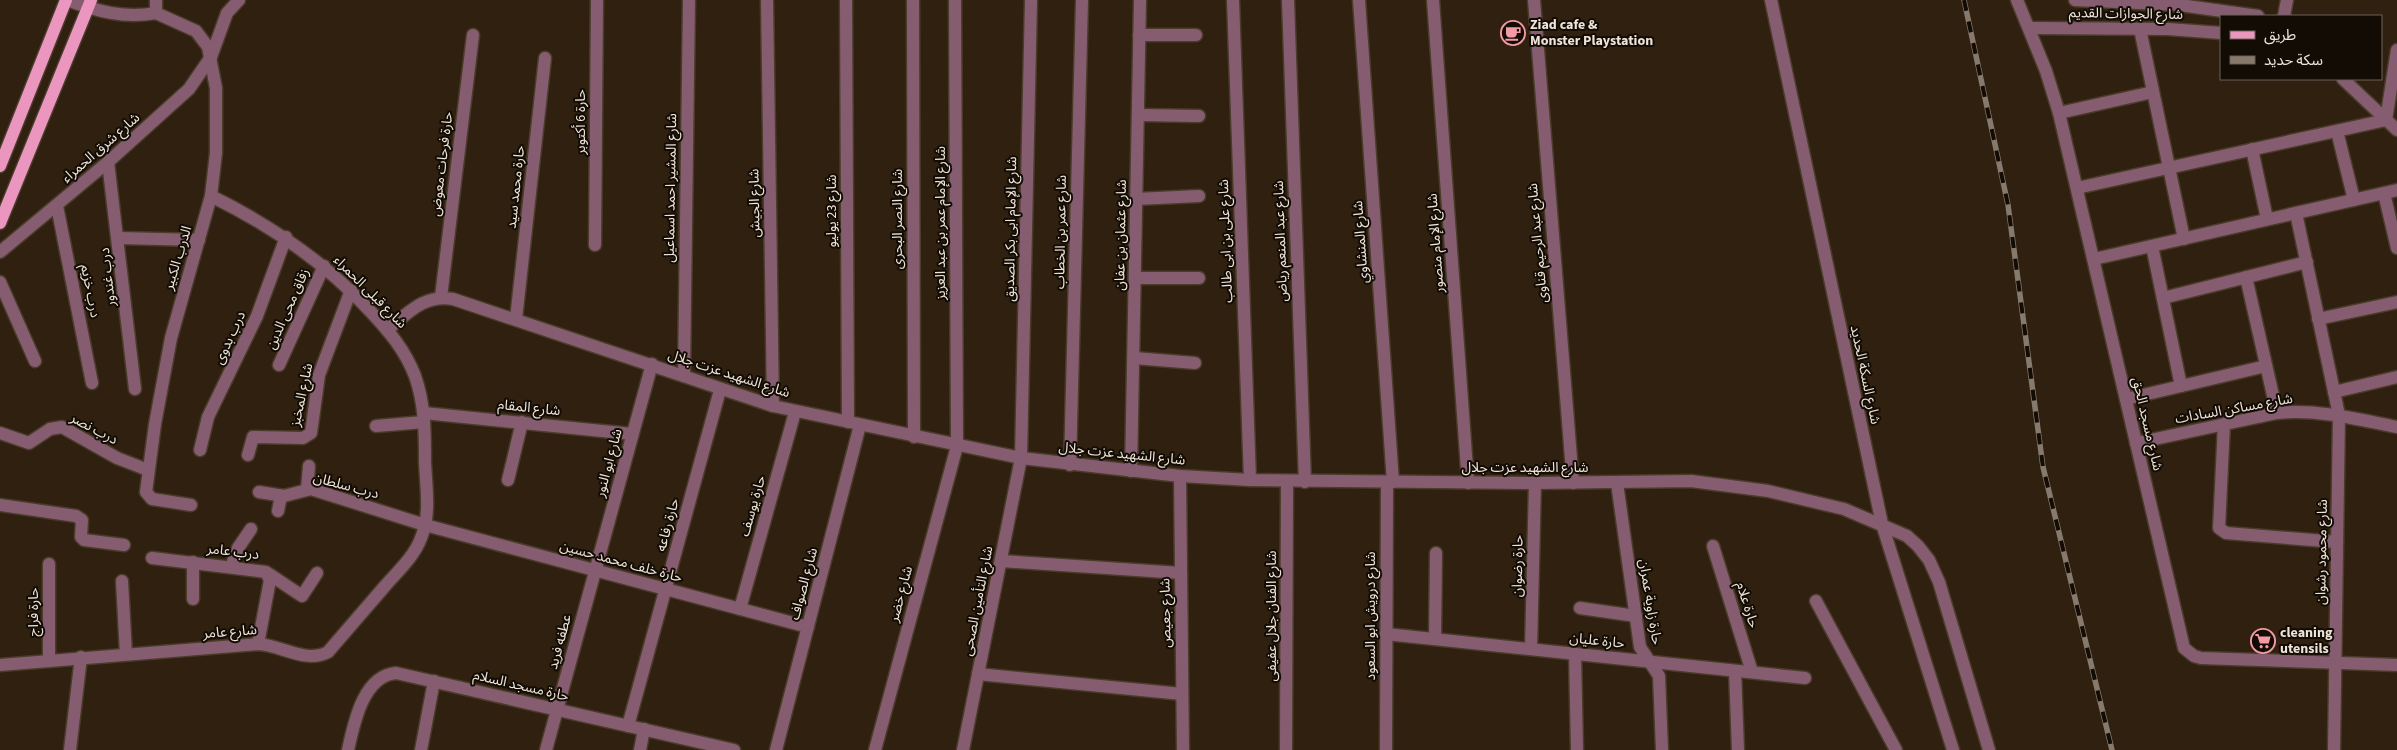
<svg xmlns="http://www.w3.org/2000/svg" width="2397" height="750" font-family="'Source Sans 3','Noto Sans Arabic',sans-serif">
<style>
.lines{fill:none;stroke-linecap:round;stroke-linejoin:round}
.minor-casing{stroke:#4a3b2b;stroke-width:15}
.major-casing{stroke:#4a3b2b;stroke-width:15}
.minor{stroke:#865d70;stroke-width:12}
.major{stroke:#ea96be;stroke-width:12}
.rail-casing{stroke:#877a6c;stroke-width:5.5}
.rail{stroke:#120c05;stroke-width:4;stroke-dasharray:11;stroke-linecap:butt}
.labels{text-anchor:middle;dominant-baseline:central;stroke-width:4;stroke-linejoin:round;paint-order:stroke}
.street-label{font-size:14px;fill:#efe4d9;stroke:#120c05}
.poi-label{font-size:14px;font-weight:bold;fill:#efe4d9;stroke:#120c05;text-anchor:start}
</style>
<rect width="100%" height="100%" fill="#2f200f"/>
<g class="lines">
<defs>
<g id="minor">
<path d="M67,0C97,11 124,19 156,13"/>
<path d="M767,0L773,406"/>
<path d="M846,0L848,422"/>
<path d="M913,0L914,437"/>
<path d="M1233,0L1250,480"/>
<path d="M1288,0L1305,482"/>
<path d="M1359,0L1393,482"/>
<path d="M1433,0L1468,483"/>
<path d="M1534,0L1573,483"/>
<path d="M1771,0L1882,524L1953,750"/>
<path d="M2017,0L2046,71L2059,113L2184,648L2194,656L2201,658L2397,665"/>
<path d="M2075,0L2180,5L2258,16"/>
<path d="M156,13L196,31L208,47L216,88V153L211,196L171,338L155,424L146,492L152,499L191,505"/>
<path d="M156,13V0"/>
<path d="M2284,16L2287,0"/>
<path d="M2030,28L2168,29L2221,33"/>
<path d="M2140,29L2184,239"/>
<path d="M1139,35H1196"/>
<path d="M2343,79L2397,130"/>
<path d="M2059,113L2153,92"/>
<path d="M1139,115L1199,116"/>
<path d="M2337,131L2354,200"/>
<path d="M2252,149L2267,219"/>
<path d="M108,162L135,389"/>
<path d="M2077,188L2386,120L2397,50"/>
<path d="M2384,193L2397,248"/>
<path d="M1136,199L1199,196"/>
<path d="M57,206L92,383"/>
<path d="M2296,213L2339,415L2334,750"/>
<path d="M119,238L199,240"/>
<path d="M595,245L597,0"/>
<path d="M2152,246L2181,386"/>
<path d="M0,252L108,162L189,89L211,57L227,13L239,0"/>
<path d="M2094,259L2397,190"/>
<path d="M2246,277L2277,413"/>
<path d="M1136,278H1199"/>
<path d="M0,282L35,361"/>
<path d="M441,297L473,35"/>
<path d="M2163,298L2307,262"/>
<path d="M516,319L545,58"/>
<path d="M2318,319L2397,302"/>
<path d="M387,330C408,313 424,294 453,299L773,406L1021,458L1180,476L1250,480L1535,483L1691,481L1768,491L1844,509L1907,536L1918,546L1929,560L1939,582L1989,750"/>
<path d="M1134,358L1195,363"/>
<path d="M279,365L324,266"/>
<path d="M684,376L689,0"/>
<path d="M2334,392L2397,377"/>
<path d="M2126,399L2266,366"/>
<path d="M424,413L632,434"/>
<path d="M2224,424L2219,528L2226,533L2337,542"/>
<path d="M376,426L424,422"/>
<path d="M0,433L29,443L50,429L62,427L117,458L148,470"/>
<path d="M2136,443L2277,413C2319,409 2356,419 2397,427"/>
<path d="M200,450L208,417L257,316L286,237"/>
<path d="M248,455L253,437L303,438L311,433L319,375L351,290"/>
<path d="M1070,465L1082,0"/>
<path d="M1131,471L1140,0"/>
<path d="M1180,476L1183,750"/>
<path d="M508,480L522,422"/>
<path d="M1617,483L1640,647L1659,676L1662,750"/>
<path d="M307,489L309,466"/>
<path d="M259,492L284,496L311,489L425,525L808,627"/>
<path d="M0,505L76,516L82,520L81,537L84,540L124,545"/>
<path d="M278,511L281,496"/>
<path d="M1713,546L1752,672"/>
<path d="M152,558L266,572L270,580L258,644"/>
<path d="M1001,561L1181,573"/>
<path d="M231,567L238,548L251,529"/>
<path d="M269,574L302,596L317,573"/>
<path d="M122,581L126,654"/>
<path d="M193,599V562"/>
<path d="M1816,601L1896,750"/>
<path d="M1580,608L1636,616"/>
<path d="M740,609L795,412"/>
<path d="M1386,634L1805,678"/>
<path d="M1435,639L1436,553"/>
<path d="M1531,649L1535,483"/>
<path d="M1575,654L1577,750"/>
<path d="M49,661V564"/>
<path d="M0,665L258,644C281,645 306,664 328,652C347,630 366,608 385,586C398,571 414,557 421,538C431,515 426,486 425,462C425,433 425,404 415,376C405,350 389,331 370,311C325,262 272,226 211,196"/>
<path d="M1735,671L1738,750"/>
<path d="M978,674L1182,694"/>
<path d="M628,726L720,390"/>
<path d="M70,750L81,657"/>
<path d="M348,750C354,723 363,676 396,673L734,750"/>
<path d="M421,750L434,681"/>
<path d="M546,750L652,364"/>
<path d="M640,750L644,729"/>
<path d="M776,750L860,425"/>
<path d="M875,750L957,446L955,0"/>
<path d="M963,750L1021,458L1031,0"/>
<path d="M1286,750L1287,481"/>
<path d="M1386,750L1387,483"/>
</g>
<g id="major">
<path d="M0,166L66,0"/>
<path d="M0,223L91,0"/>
</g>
</defs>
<use href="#minor" class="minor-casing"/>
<use href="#major" class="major-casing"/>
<use href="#minor" class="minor"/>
<use href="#major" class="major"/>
<defs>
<path id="rail" d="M1964,0L2008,205L2043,467L2112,750"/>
</defs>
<use href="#rail" class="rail-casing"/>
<use href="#rail" class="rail"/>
</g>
<defs>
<symbol id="cafe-ring" viewBox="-11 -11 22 22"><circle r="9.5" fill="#120c05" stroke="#f49aa5" stroke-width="1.5"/><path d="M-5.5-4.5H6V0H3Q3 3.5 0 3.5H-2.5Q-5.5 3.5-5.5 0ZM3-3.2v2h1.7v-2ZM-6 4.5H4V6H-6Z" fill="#f49aa5"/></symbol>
<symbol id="supermarket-ring" viewBox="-11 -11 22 22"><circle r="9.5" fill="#120c05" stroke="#f49aa5" stroke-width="1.5"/><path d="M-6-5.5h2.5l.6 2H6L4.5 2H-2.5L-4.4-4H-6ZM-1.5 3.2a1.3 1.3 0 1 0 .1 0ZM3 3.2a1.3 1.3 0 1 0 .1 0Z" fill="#f49aa5"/></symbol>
</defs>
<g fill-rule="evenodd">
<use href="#cafe-ring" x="1499" y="19" width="28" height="28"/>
<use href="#supermarket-ring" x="2249" y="627" width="28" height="28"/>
</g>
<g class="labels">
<g class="street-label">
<text transform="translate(2126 14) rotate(1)">شارع الجوازات القديم</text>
<text transform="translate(581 122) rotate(-90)">حارة 6 أكتوبر</text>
<text transform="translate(101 148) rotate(-41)">شارع شرق الحمراء</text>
<text transform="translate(442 164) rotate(-83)">حارة فرحات معوض</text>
<text transform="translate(516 187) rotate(-84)">حارة محمد سيد</text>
<text transform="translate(671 188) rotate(-89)">شارع المشير احمد اسماعيل</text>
<text transform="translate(755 203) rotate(-91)">شارع الجيش</text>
<text transform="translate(832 211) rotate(-90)">شارع 23 يوليو</text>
<text transform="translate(898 219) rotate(-90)">شارع النصر البحرى</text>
<text transform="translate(941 223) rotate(-90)">شارع الإمام عمر بن عبد العزيز</text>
<text transform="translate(1011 229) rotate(-89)">شارع الإمام ابى بكر الصديق</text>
<text transform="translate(1061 232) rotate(-89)">شارع عمر بن الخطاب</text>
<text transform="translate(1121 235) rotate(-89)">شارع عثمان بن عفان</text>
<text transform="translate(1226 241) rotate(-92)">شارع على بن ابى طالب</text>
<text transform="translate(1281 241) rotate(-92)">شارع عبد المنعم رياض</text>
<text transform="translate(1361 242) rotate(-94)">شارع المنشاوي</text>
<text transform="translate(1436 243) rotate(-94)">شارع الإمام منصور</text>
<text transform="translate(1538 243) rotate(-95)">شارع عبد الرحيم قناوى</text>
<text transform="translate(178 258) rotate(-73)">الدرب الكبير</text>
<text transform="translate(108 277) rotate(-96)">درب غندور</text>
<text transform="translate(90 291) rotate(79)">درب خزيم</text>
<text transform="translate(370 292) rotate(45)">شارع قبلى الحمراء</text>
<text transform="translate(288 309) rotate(-66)">زقاق محى الدين</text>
<text transform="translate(230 338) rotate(-65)">درب بدوى</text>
<text transform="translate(729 374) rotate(18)">شارع الشهيد عزت جلال</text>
<text transform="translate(1865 375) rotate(78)">شارع السكة الحديد</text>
<text transform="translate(302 395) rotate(-78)">شارع المخبز</text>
<text transform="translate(529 408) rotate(6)">شارع المقام</text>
<text transform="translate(2234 409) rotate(-10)">شارع مساكن السادات</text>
<text transform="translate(2147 424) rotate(77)">شارع مسجد الحق</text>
<text transform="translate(94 429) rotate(28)">درب نصر</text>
<text transform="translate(1122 454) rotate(6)">شارع الشهيد عزت جلال</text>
<text transform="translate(609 463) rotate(-75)">شارع ابو النور</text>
<text x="1525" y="468">شارع الشهيد عزت جلال</text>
<text transform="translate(346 486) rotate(15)">درب سلطان</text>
<text transform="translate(753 506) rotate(-74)">حارة يوسف</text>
<text transform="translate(668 525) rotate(-75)">حارة رفاعه</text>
<text transform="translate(233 552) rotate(7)">درب عامر</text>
<text transform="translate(2322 552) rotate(-89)">شارع محمود رشوان</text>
<text transform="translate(621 562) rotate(15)">حارة خلف محمد حسين</text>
<text transform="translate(1518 566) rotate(-89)">حارة رضوان</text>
<text transform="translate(804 584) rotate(-75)">شارع الصواف</text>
<text transform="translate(901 594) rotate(-75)">شارع خضر</text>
<text transform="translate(978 601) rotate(-79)">شارع التأمين الصحى</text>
<text transform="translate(1650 602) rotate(81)">حارة زاوية عمران</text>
<text transform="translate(1747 605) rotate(73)">حارة علام</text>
<text transform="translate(34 612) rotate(-90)">حارة فراج</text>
<text transform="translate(1166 613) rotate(-91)">شارع جعيص</text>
<text transform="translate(1272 616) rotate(-90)">شارع الفنان جلال عفيفى</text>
<text transform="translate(1371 616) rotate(-90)">شارع درويش ابو السعود</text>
<text transform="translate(230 632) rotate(-4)">شارع عامر</text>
<text transform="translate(1597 641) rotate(6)">حارة عليان</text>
<text transform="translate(560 642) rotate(-75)">عطفه فريد</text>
<text transform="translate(521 686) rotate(13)">حارة مسجد السلام</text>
</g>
<g class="poi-label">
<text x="1530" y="25">Ziad cafe &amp;<tspan x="1530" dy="16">Monster Playstation</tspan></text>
<text x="2280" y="633">cleaning<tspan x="2280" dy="16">utensils</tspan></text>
</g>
</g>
<rect x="2220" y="15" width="162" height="65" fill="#120c05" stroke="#6a625a"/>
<rect x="2230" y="31" width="25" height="8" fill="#ea96be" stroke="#6a625a"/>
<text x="2264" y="40" font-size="15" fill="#efe4d9">طريق</text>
<rect x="2230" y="56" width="25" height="8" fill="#877a6c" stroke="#6a625a"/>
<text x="2264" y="65" font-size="15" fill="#efe4d9">سكة حديد</text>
</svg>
